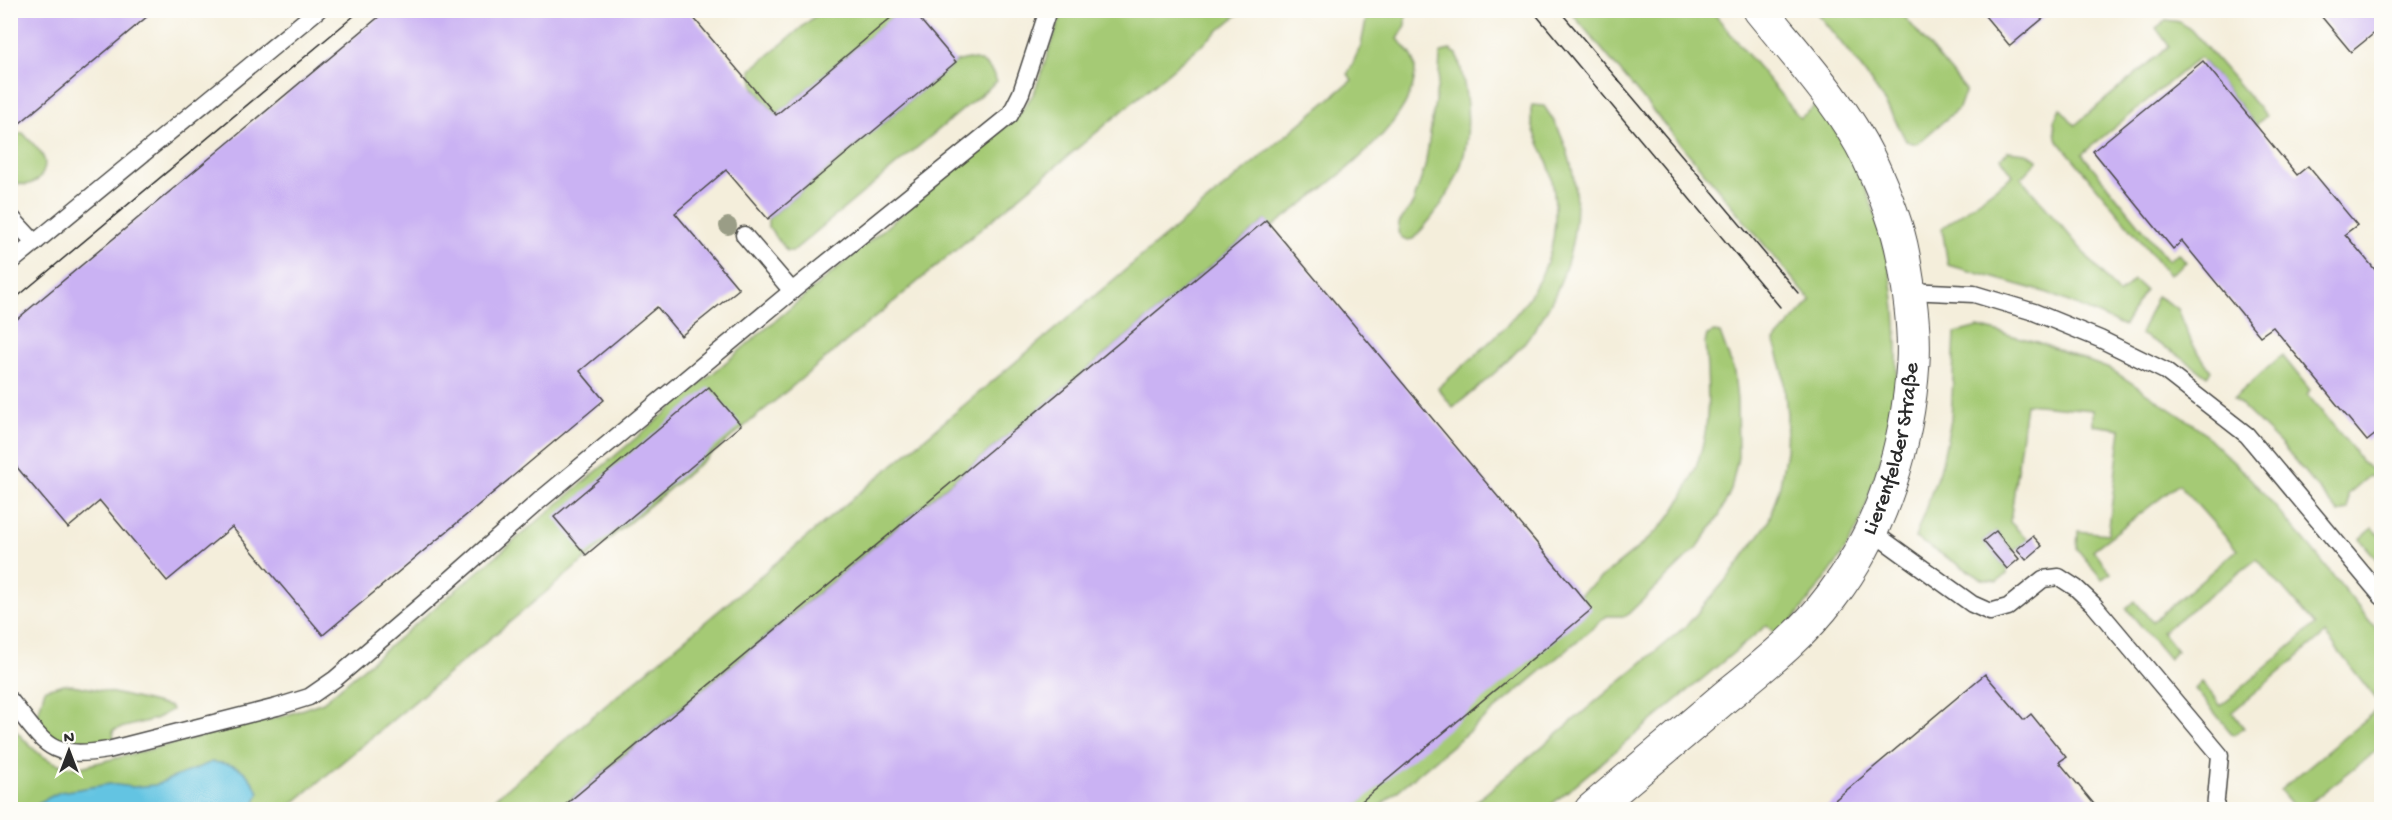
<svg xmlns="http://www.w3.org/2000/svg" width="2392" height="820" font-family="'Gochi Hand',sans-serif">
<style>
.green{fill:#a5ca75;stroke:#687a50;stroke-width:1.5}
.water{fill:#64c4e2;stroke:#487886;stroke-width:1.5}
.building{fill:#cab2f3}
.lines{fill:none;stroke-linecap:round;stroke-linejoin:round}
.service-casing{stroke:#494845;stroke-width:19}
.minor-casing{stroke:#494845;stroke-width:35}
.service{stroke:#fff;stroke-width:16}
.minor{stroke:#fff;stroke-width:33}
.tram{stroke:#2b2b2b;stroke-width:1.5}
.tree{fill:#9a9d86}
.labels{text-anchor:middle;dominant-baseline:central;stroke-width:4.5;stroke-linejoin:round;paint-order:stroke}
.street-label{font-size:22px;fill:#2b2b2b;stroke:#fdfcf7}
</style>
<rect width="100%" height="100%" fill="#fdfcf7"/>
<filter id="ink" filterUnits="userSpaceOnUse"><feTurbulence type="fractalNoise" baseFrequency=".0167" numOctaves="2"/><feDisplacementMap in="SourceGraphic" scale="12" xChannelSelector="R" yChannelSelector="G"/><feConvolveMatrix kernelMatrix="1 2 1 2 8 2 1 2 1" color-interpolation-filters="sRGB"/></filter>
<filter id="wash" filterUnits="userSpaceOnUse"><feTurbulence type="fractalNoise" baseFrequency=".008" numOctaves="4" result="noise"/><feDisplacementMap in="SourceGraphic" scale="24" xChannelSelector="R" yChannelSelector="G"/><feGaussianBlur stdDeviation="1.35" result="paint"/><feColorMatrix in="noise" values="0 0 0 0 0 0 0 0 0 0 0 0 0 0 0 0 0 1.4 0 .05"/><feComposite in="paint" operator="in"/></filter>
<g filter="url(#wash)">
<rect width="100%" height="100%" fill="#f4eedb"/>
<g class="green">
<path d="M893,10L896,14L776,115L754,88L751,70L821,11Z"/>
<path d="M1063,11H1242L286,809H11L10,724C31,747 44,765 77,768L287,715L323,702L1018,116L1034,93Z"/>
<path d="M1368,11H1406V25L1398,39C1403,45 1413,54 1414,61C1427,120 1312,196 1272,227L1266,220L559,809L481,810L1352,80L1348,74L1361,45Z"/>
<path d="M1570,11H1712L1800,118L1819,103C1847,147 1875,200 1886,251C1897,300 1900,360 1894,410C1891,433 1882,457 1874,479C1869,495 1865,512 1858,527C1838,567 1806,603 1779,638L1767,625L1546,809L1466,810L1687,625L1731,574L1768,523L1780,485L1786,451L1787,415L1783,372L1774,341L1811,301Z"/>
<path d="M1815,11H1900L1966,90L1959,108L1917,144L1906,141C1883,92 1849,52 1815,11Z"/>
<path d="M2167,20L2180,22L2191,30L2266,116L2256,125L2200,57L2082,154L2168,260L2178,253L2186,262L2169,275L2056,138L2054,121L2060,108L2075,125L2169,46L2156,28Z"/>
<path d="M1450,50L1457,54C1479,131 1469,181 1413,239L1407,240L1401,237L1398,232L1399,223L1413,203L1425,167L1439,75L1440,56L1442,52Z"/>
<path d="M968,59C985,60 990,67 997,81L793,251H787L768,227V219L956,62Z"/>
<path d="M1532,105L1544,106C1597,178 1579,277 1524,343C1504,367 1478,387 1453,408L1438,388C1510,325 1574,277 1550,170C1545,150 1526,126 1532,105Z"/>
<path d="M23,133C29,140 37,147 42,155C49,166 42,181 29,184C23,186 16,183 11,181V136Z"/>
<path d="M2008,151L2026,153L2038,160L2021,178L2119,294L2134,280L2145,290L2124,326L2048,293L1948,265L1942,228L2013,175L2001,158Z"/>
<path d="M2157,296L2178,309L2192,343L2211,371L2207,376L2172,351L2140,334Z"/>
<path d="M1978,327L2037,342L2112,370L2196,426L2251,479L2310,547L2381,635V705L2325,634L2232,712L2244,728L2233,735L2195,689L2202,682L2221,706L2315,625L2257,559L2162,632L2177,651L2169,659L2126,608L2135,601L2152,622L2237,550L2179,484L2093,550L2111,573L2102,579L2077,549L2078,531L2108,534L2121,429L2093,425V410L2026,404L2010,522L2028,540L2013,552L1996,531L1983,541L2007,569V574L1997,581L1982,579L1915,538L1942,463L1951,420L1955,333Z"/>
<path d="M1714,332L1720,333L1734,372L1737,400L1738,457L1731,490L1718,518L1697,548L1626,616H1607L1376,809L1351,810C1427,738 1502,664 1581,594C1607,571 1658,537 1675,509C1711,451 1711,408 1705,343L1707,335Z"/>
<path d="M2282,355L2310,390L2307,394L2352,448L2360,460L2381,478L2369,476L2348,494V509L2339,513L2280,443L2234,398Z"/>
<path d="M2373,528L2381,538V565L2360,539Z"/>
<path d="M64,684C99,688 137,699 171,707L172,710L155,719L113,730L114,742C95,744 67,748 50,737C45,733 40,728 35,724L45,689Z"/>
<path d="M2381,707V747L2302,809H2296L2280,790Z"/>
</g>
<path class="water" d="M212,762C239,764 245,768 259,792L253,809H38V803L60,792L110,784L133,787L155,785Z"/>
<g id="blocks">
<g class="building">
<path d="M10,10H155L14,128L16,130L10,135Z"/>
<path d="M387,10H687L776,115L900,10H912L956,62L768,219L726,170L675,213L739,289L681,336L657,307L580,371L604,400L323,635L232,527L167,581L100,501L68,528L10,459V325Z"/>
<path d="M1980,10H2053L2010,46Z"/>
<path d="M2316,10H2382V27L2351,52Z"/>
<path d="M2203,61L2297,175L2308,166L2357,225L2345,234L2382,278V429L2367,441L2273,327L2260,336L2182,241L2173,249L2093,151Z"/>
<path d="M1266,220L1592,609L1351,810H559Z"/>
<path d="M709,387L741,425L586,555L554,517Z"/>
<path d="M1996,531L2019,559L2007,569L1983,541Z"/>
<path d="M2033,536L2042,546L2026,560L2017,549Z"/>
<path d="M1985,674L2024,720L2031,714L2066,757L2059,762L2099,810H1823Z"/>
</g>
</g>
</g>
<g filter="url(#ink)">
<use href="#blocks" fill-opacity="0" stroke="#494845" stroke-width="1.5"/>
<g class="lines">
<defs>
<g id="service">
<path d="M10,216L35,243"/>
<path d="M744,235L792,291"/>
<path d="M10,263L318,10"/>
<path d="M1908,291L1974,294L2034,312L2100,339L2165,371L2247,435L2382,597"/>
<path d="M1871,531L1972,604L1990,612L2008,607L2043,579L2059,577L2076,588L2094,605L2220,755L2215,810"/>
<path d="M10,700C46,744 47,760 108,750L277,707L309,697L335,679L425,602L539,501L792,291L1010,115L1021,93L1048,10"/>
</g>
<g id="minor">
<path id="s1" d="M1591,810C1636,772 1681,735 1725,697C1763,666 1802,636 1831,597C1882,531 1908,444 1913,362C1915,327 1909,289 1903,255C1897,222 1883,189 1869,159C1842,104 1799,58 1760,10"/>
</g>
</defs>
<use href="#service" class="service-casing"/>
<use href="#minor" class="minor-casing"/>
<use href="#service" class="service"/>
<use href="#minor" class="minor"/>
<g class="tram">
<path d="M1532,10L1780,307"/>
<path d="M1559,10L1798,293"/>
<path d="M10,303L361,10"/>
</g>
</g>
<circle class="tree" cx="728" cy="226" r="9"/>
</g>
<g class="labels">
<g class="street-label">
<text stroke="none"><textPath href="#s1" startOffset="484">Lierenfelder Straße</textPath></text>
</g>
</g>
<rect width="2392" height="820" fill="none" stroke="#fdfcf7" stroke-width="36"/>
<g transform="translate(69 751)" stroke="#fdfcf7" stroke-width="4.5" paint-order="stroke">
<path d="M0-4.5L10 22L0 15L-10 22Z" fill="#2b2b2b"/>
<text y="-9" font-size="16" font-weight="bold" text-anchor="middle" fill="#2b2b2b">N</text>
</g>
</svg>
